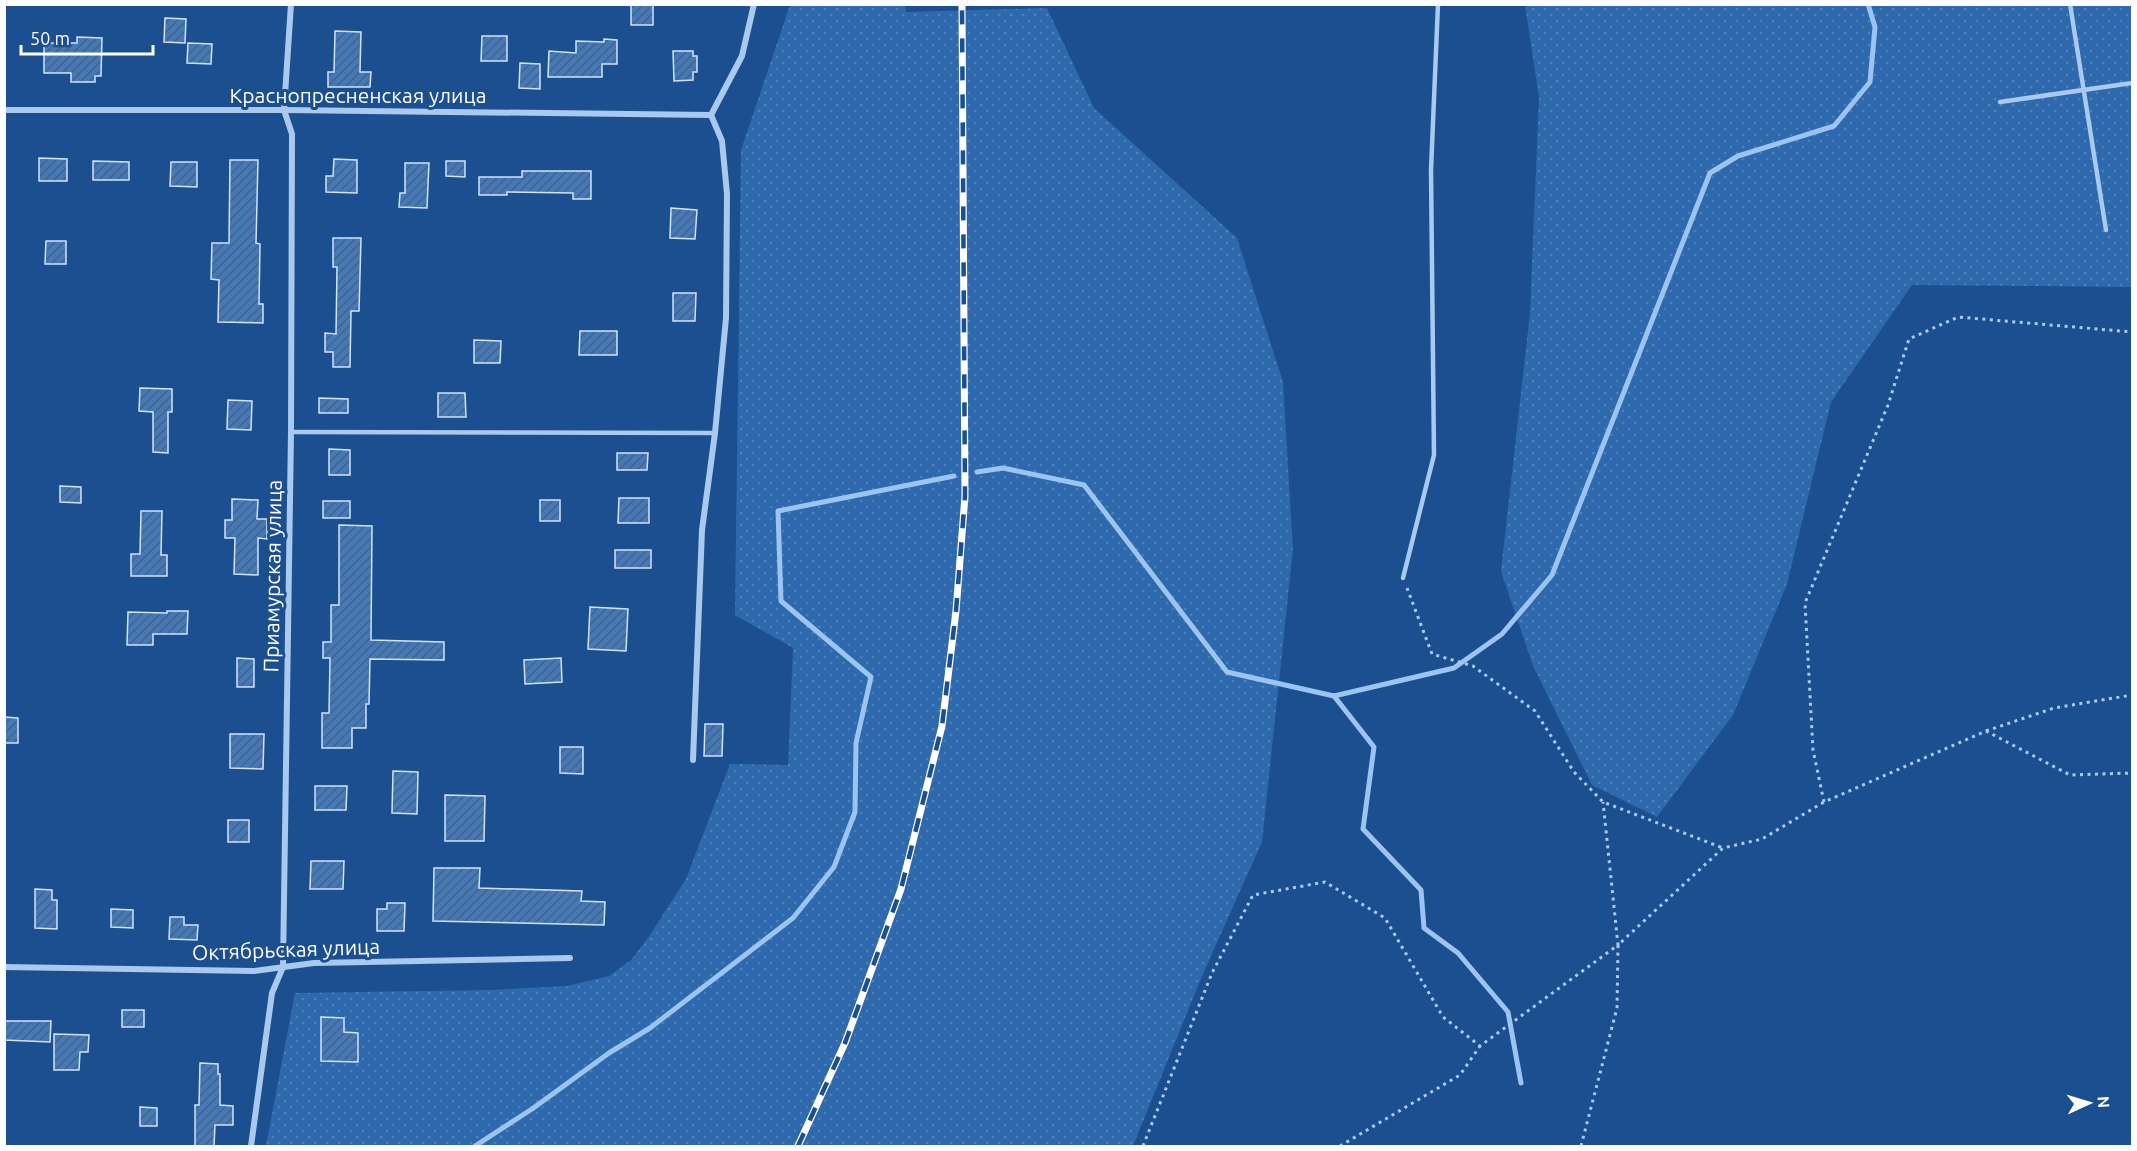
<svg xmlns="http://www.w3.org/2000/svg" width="2137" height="1151" font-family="Ubuntu,sans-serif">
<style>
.park{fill:url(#park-dots)}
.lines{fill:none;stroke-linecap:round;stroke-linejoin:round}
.stream{stroke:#9cc4f0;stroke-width:5}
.building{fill:url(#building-hatch);stroke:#cfe3fa;stroke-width:1.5}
.path{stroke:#a9c9ee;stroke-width:3;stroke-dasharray:3 4.5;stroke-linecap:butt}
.lane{stroke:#a9c9ee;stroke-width:4.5}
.street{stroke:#a9c9ee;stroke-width:6}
.rail-casing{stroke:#fff;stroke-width:7}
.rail{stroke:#1b4f8f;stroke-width:4.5;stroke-dasharray:14;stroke-linecap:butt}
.labels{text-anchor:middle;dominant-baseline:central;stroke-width:6;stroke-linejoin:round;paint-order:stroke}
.street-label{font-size:21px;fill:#fff;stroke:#1b4f8f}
</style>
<defs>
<pattern id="park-dots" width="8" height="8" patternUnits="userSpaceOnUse" patternTransform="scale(1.5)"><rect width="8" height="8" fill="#2e69ad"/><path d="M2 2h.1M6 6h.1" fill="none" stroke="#4d80b9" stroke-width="1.8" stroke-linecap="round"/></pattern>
<pattern id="building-hatch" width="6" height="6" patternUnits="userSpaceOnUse" patternTransform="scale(1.5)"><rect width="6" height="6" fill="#4478b7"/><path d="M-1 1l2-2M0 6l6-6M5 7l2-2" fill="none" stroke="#486282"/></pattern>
</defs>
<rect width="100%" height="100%" fill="#1b4f8f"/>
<g class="park">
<path d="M790,5H905L906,12L1047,8L1094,108L1237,238L1283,382L1293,549L1262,842L1202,976L1133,1146H266L295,993L488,990L567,986L609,976L631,960L648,938L686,879L730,764L788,765L793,648L735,615L741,150Z"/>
<path d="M1525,5H2132V287L1912,285L1831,402L1787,584L1733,715L1657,817L1592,785L1533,666L1501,571L1530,313L1539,97Z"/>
</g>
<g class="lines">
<g class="stream">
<path d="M977,472L1003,468L1084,485L1227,672L1334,696L1454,668L1502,634L1552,575L1710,173L1738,156L1834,126L1870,82L1875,27L1868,4"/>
<path d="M1334,696L1374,747L1363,829L1421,890L1424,928L1458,953L1508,1012L1521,1083"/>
<path d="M475,1146L532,1109L609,1053L650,1028L793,918L834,867L855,812L856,743L871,677L781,601L778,511L954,476"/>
</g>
</g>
<g class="building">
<rect x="631" y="4" width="22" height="21"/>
<path d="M165,18L186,19L185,43L164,42Z"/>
<path d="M335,31L361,32L360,72H371L370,87H328V72H334Z"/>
<path d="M482,36H507V61H481Z"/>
<path d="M77,37L102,38L101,76H95V82H71V73H44V43H77Z"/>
<path d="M604,39L617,40V64H602V77H548L549,51L576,53V41L604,42Z"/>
<path d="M188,43L212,44L211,64L187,63Z"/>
<path d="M673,51H693V56H697V72H693V80L674,81Z"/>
<path d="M520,63L540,64V89L519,88Z"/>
<path d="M39,158L67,159V181H39Z"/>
<path d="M334,159L357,160V193L326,192V176H333Z"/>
<path d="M230,160H258L256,243L260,244L259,304H263V323L218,322L219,280L211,279L212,243H229Z"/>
<path d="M93,161L129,162V180H93Z"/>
<path d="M446,161H465V177L446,176Z"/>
<path d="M171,162H197V187L170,186Z"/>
<path d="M405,163H429L427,208L399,207L400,193H405Z"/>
<path d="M522,171H591V199H573V193L507,192V195H479V177H522Z"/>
<path d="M671,208L697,210L695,239L670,238Z"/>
<path d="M333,238H361L359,311H351L350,367H333V352H325V333L336,334L337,267H333Z"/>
<path d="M46,241H66V264H45Z"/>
<path d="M673,293H696L695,321H673Z"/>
<path d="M580,331H617V355H579Z"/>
<path d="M474,340L501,341L500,363H474Z"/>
<path d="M140,388L172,389V412H168V453L153,452V412L139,411Z"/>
<path d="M438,393H465L466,417H438Z"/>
<path d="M319,398L348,399V413H319Z"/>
<path d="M228,400L252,401L251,430L227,429Z"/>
<path d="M329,449L350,450V475H329Z"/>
<path d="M617,453H648L647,470H617Z"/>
<path d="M60,486L81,487V503L60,502Z"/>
<path d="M619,498H649V523H618Z"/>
<path d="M232,499L258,500L257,519H267V539L258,538V575L234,574L235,538H225V520H232Z"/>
<rect x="540" y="500" width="20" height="21"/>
<rect x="323" y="501" width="27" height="17"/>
<path d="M141,511H162L161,555H167V576H131V554H140Z"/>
<path d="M339,525L372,526L371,640L444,642V660L370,659L369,704H366V728H352V748H322V713H329L330,658H323V642H331V605H339Z"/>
<rect x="615" y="550" width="36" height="18"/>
<path d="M590,607L628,609L626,651L588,649Z"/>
<path d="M167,611H188L187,634H153V645H127L128,612L167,613Z"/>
<path d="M237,658L254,659V687H237Z"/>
<path d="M561,658L562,682L525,684L524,660Z"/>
<path d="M4,717L18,718V743H4Z"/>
<path d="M705,724H723L722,756H704Z"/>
<path d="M230,734H264L263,769L230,768Z"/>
<path d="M560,747H583V774L560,773Z"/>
<path d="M393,771L418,772L417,814L392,813Z"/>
<path d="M315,786H347L346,810H315Z"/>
<path d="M445,795L485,796L484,841H445Z"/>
<rect x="228" y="820" width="21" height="22"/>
<path d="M311,861H344L343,889H310Z"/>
<path d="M434,868H480L479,888L582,891L581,901L605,902L604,925L433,921Z"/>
<path d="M35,889L52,890V900H57V929L35,928Z"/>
<path d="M387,903H405L404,931H377V909H387Z"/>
<path d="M111,909L133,910V928L111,927Z"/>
<path d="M170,917H184V925H198L197,940L169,939Z"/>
<rect x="122" y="1010" width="22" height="17"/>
<path d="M321,1017L344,1018V1032L358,1033V1062L321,1061Z"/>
<path d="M4,1021H51L50,1042L4,1040Z"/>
<path d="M54,1034L89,1035L88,1052H80L79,1070H54Z"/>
<path d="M200,1063L218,1064V1074H220V1105L233,1106V1125H215L214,1146H195V1105H199Z"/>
<path d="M140,1107L157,1108V1126H140Z"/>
</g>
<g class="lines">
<g class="path">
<path d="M1407,588L1432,654L1473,666L1535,711L1574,772L1603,802L1723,848"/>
<path d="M1986,731L2054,708L2132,695"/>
<path d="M1824,802L1813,750L1805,603L1888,405L1909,339L1958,317L2132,332"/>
<path d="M1143,1146L1212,973L1253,895L1325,882L1385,918L1443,1017L1480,1046L1618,945L1603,802"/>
<path d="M1340,1146L1460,1075L1480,1046"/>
<path d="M1581,1146L1617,1008L1618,945L1723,848L1762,839L1824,802L1986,731L2070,775L2132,773"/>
</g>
<g class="lane">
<path d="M2070,4L2106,230"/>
<path d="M2000,102L2132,83"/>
<path d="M291,432L715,433"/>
<path d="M1403,578L1434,455L1431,170L1438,4"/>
</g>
<g class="street">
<path d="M4,110H284L711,115"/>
<path d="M711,115L742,56L754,4"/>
<path d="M693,760L702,530L715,433L726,318L727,194L722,141L711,115"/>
<path d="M4,967L254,971L314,963L570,958"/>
<path d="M251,1146L272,993L283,967L291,432L292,134L284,110L291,4"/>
</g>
<defs>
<path id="rail" d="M798,1146L845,1043L901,889L942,726L956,611L965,496L962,4"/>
</defs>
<use href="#rail" class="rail-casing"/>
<use href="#rail" class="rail"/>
</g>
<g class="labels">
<g class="street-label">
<text x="358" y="95">Краснопресненская улица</text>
<text transform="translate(272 576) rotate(-89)">Приамурская улица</text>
<text transform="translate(286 949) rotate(-2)">Октябрьская улица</text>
</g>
</g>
<rect width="2137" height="1151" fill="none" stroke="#ffffff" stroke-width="12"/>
<g transform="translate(2089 1103) rotate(86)" stroke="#1b4f8f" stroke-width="4.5" paint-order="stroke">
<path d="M0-4.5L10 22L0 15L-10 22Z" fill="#ffffff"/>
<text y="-9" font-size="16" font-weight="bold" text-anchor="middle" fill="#ffffff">N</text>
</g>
<path d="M21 45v9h132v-9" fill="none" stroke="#ffffff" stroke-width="3"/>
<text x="30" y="45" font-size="18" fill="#ffffff" stroke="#1b4f8f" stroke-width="4.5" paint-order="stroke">50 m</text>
</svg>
